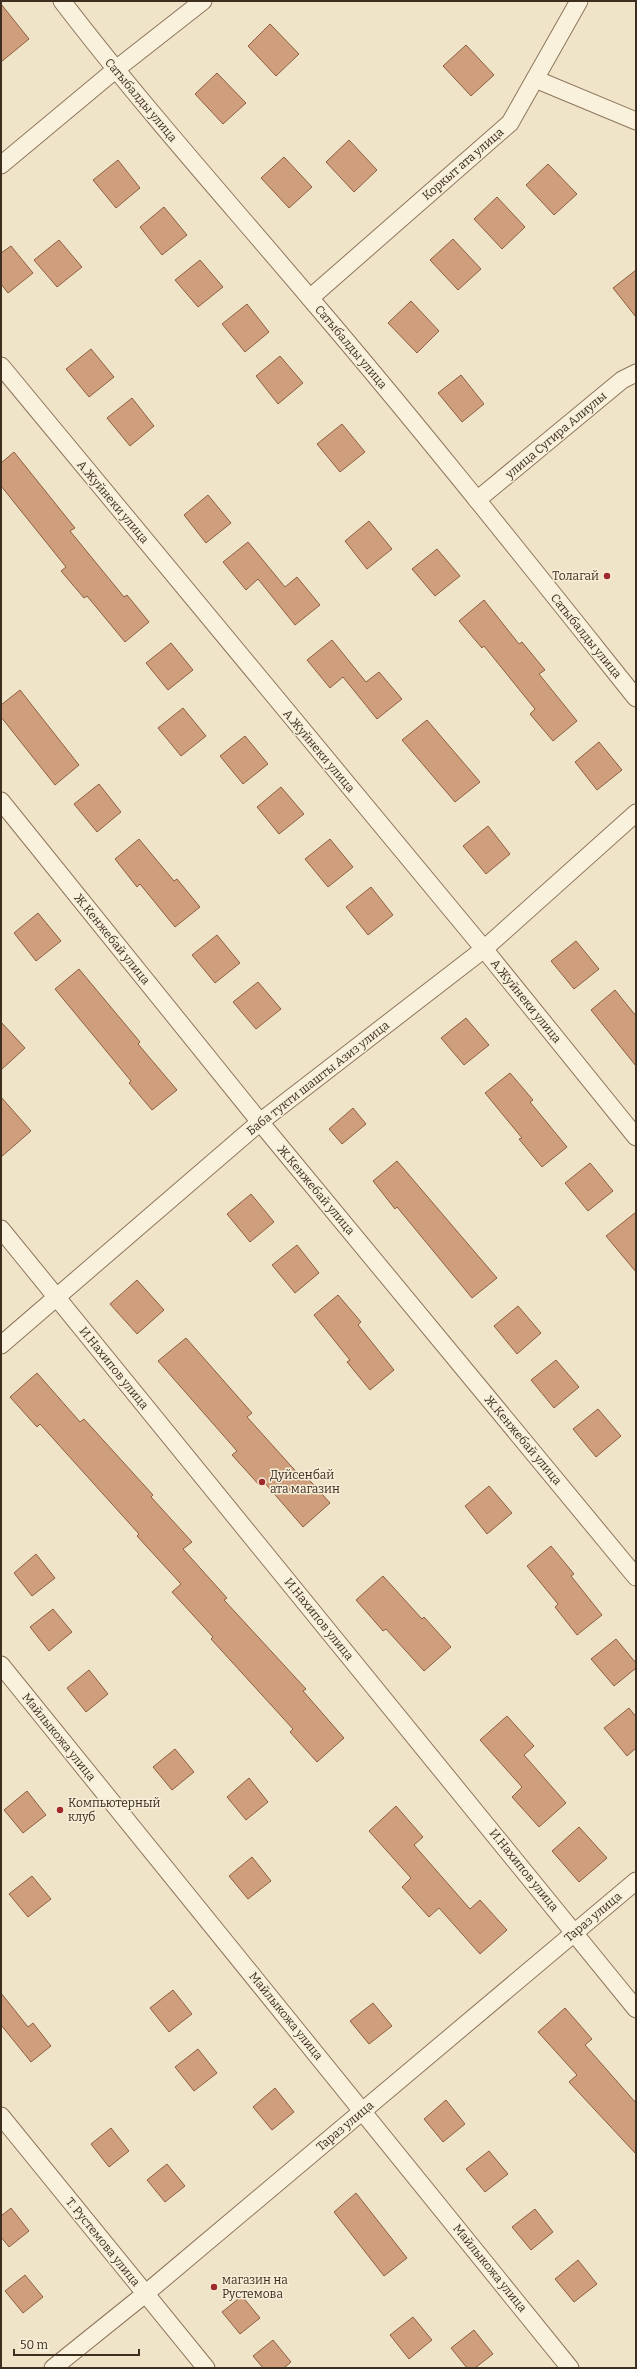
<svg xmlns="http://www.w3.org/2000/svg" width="637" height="2369" font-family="Bitter,serif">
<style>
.building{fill:#cf9f7d;stroke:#8d5f41}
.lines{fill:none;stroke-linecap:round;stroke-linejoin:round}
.minor-casing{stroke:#8d765c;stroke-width:19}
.minor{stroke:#faf1dc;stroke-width:17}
.poi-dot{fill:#9e2a2b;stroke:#f7eed8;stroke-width:1.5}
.labels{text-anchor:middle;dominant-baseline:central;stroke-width:3;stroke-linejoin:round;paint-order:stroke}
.street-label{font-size:12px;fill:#3d2e20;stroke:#f7eed8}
.poi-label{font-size:12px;fill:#3d2e20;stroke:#f7eed8;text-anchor:start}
</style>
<rect width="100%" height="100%" fill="#f0e4c8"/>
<g class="building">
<path d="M1,4L29,39L1,62Z"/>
<path d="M270,24L299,54L276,76L248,46Z"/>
<path d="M466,45L494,75L471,96L443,66Z"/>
<path d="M217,73L246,103L223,124L195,94Z"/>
<path d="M349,140L377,170L354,192L326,162Z"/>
<path d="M284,157L312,187L289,208L261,178Z"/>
<path d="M118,160L140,188L116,208L93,180Z"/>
<path d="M548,164L577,194L554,215L526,185Z"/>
<path d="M497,197L525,227L502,249L474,219Z"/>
<path d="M164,207L187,235L162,255L140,227Z"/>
<path d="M453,239L481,269L458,290L430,260Z"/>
<path d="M59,240L82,267L57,287L34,260Z"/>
<path d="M11,246L33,273L8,293L1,284V253Z"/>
<path d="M200,260L223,287L198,307L175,280Z"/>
<path d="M636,270V317L613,288Z"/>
<path d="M411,301L439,331L417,353L388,323Z"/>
<path d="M247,304L269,332L245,352L222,324Z"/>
<path d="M91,349L114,377L89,397L66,369Z"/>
<path d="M280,356L303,383L278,404L256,376Z"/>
<path d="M461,375L484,404L462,422L438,393Z"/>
<path d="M132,398L154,426L130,446L107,418Z"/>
<path d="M342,424L365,452L340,472L317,444Z"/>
<path d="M14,452L75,528L70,531L124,597L127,595L149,622L125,642L87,596L84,598L61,571L66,567L1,486V463Z"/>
<path d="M208,495L231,523L206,543L184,515Z"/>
<path d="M369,521L392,549L367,569L345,541Z"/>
<path d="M248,542L285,587L297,577L320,605L295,625L258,579L246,590L223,562Z"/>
<path d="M437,549L460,576L435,596L412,569Z"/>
<path d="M484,600L519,644L522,642L545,670L539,674L577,721L553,741L530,714L535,709L484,646L482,648L459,621Z"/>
<path d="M332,640L366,682L379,672L402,699L377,719L343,677L330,688L307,660Z"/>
<path d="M171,643L193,670L168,690L146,663Z"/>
<path d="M20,690L79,765L55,785L1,717V705Z"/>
<path d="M183,708L206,736L181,756L158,728Z"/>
<path d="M427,720L480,782L455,802L402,740Z"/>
<path d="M245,736L268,764L243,784L220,756Z"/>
<path d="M599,742L622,770L597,790L575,762Z"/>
<path d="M99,784L121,812L97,832L74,804Z"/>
<path d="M281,787L304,814L279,834L257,807Z"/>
<path d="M488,826L510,854L486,874L463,846Z"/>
<path d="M139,839L174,881L177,879L200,907L175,927L140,884L137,887L115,859Z"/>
<path d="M330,839L353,867L328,887L305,859Z"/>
<path d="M371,887L393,915L368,935L346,907Z"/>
<path d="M38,913L61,941L36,961L14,933Z"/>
<path d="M217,935L240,963L215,983L192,955Z"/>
<path d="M576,941L599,969L574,989L551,961Z"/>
<path d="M79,969L140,1042L138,1044L177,1090L152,1110L129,1083L131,1081L55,989Z"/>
<path d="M258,982L281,1009L256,1029L233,1002Z"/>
<path d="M615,990L636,1016V1066L591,1010Z"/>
<path d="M466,1018L489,1045L464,1065L441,1038Z"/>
<path d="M1,1022L25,1048L1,1070Z"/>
<path d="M510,1073L533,1100L530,1102L567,1147L542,1167L519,1139L522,1138L485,1093Z"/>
<path d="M1,1097L31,1131L1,1157Z"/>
<path d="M353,1108L366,1124L342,1144L329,1129Z"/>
<path d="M397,1161L497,1278L472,1298L397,1207L395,1209L373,1181Z"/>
<path d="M590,1163L613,1191L588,1211L565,1183Z"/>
<path d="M251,1194L274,1222L250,1242L227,1214Z"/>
<path d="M636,1212V1272L606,1236Z"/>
<path d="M297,1245L319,1273L295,1293L272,1265Z"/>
<path d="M137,1280L164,1310L137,1334L110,1304Z"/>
<path d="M338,1295L361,1322L358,1325L394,1370L370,1390L347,1362L350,1360L314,1315Z"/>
<path d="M518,1306L541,1333L517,1354L494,1326Z"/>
<path d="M186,1338L252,1413L247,1417L300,1476L303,1473L330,1503L303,1527L264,1482L260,1486L232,1455L237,1451L158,1361Z"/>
<path d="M556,1360L579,1387L554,1408L531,1380Z"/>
<path d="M37,1373L80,1422L84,1419L153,1495L151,1497L192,1542L183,1549L227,1598L224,1600L306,1689L303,1691L344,1738L317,1762L290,1732L293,1729L211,1639L213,1637L172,1592L181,1584L137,1536L139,1534L40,1424L37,1427L10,1397Z"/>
<path d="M598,1409L621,1436L596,1457L573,1429Z"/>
<path d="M489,1486L512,1513L487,1534L465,1506Z"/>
<path d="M551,1546L574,1574L571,1576L602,1615L577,1635L555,1607L558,1604L527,1566Z"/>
<path d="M36,1554L55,1578L32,1596L14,1573Z"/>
<path d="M383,1576L422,1619L424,1617L451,1647L424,1671L386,1629L383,1631L356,1600Z"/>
<path d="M53,1609L72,1632L49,1651L30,1627Z"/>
<path d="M616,1639L636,1663V1668L614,1686L591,1659Z"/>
<path d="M89,1670L108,1694L86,1712L67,1688Z"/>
<path d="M629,1708L636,1717V1748L627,1756L604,1728Z"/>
<path d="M507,1716L534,1746L524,1755L566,1803L539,1827L512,1797L522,1787L480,1740Z"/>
<path d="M175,1749L194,1772L172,1790L153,1767Z"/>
<path d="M249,1778L268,1802L246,1820L227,1797Z"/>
<path d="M27,1791L46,1815L23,1833L4,1810Z"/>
<path d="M396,1806L423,1837L414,1845L470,1909L480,1900L507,1930L480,1954L439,1908L429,1917L402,1887L411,1878L369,1831Z"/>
<path d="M579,1827L607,1858L579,1882L552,1851Z"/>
<path d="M252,1857L271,1881L248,1899L229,1876Z"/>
<path d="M32,1876L51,1899L28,1917L9,1894Z"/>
<path d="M173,1990L192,2014L169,2032L150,2008Z"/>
<path d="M1,1993L28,2027L33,2023L51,2046L31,2062L1,2025Z"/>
<path d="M373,2003L392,2026L369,2044L350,2021Z"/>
<path d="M565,2008L592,2039L585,2045L636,2103V2154L569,2082L577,2075L538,2032Z"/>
<path d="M198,2049L217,2073L194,2091L175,2067Z"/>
<path d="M275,2088L294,2112L272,2130L253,2107Z"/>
<path d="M446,2100L465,2124L443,2142L424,2119Z"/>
<path d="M111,2128L129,2151L109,2167L91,2144Z"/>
<path d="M489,2151L508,2174L485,2192L466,2169Z"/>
<path d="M167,2164L185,2186L165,2202L147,2180Z"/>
<path d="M356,2193L407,2258L384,2276L334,2212Z"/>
<path d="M11,2208L29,2231L9,2247L1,2237V2216Z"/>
<path d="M535,2209L553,2232L531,2250L512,2227Z"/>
<path d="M578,2260L597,2284L574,2302L555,2279Z"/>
<path d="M25,2275L43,2297L23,2313L5,2291Z"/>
<path d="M242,2296L260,2318L240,2334L222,2312Z"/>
<path d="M413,2317L432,2340L409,2359L390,2335Z"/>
<path d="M474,2330L493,2354L475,2368H467L451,2348Z"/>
<path d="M273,2340L291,2362L284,2368H263L253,2356Z"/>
</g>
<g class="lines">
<defs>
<g id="minor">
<path d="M62,1C140,103 226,199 309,297C421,428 528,563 636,698"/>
<path d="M535,79L636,121"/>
<path d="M1,165L115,70L203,1"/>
<path d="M310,298L510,123L579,1"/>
<path d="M1,366L484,949L636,1137"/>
<path d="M477,500L622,380L636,373"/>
<path d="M1,801L260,1122L636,1577"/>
<path d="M1,1229L636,2009"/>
<path d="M1,1345L260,1122L484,949L636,813"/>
<path d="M1,1665L570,2368"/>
<path d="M1,2116L206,2368"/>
<path d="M53,2368L145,2294L636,1881"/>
</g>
</defs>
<use href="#minor" class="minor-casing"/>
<use href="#minor" class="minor"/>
</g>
<g class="poi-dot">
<circle cx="607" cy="576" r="4"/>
<circle cx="262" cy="1482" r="4"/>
<circle cx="60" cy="1810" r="4"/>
<circle cx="214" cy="2287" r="4"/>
</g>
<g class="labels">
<g class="street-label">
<text transform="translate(141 100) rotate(50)">Сатыбалды улица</text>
<text transform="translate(463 164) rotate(-41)">Коркыт ата улица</text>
<text transform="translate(351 347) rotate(50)">Сатыбалды улица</text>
<text transform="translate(556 435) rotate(-40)">улица Сугира Алиулы</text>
<text transform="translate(113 502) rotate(50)">А.Жуйнеки улица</text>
<text transform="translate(586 636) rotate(51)">Сатыбалды улица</text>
<text transform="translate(319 751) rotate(50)">А.Жуйнеки улица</text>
<text transform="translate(112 939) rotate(51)">Ж.Кенжебай улица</text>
<text transform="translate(526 1001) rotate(51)">А.Жуйнеки улица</text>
<text transform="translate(318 1078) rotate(-38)">Баба тукти шашты Азиз улица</text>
<text transform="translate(316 1190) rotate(50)">Ж.Кенжебай улица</text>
<text transform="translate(114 1368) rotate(51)">И.Нахипов улица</text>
<text transform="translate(523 1440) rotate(50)">Ж.Кенжебай улица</text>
<text transform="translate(319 1619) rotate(51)">И.Нахипов улица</text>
<text transform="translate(59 1737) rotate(51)">Майлыкожа улица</text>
<text transform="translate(524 1870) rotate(51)">И.Нахипов улица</text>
<text transform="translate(593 1917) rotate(-40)">Тараз улица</text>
<text transform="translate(286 2016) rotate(51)">Майлыкожа улица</text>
<text transform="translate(345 2126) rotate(-40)">Тараз улица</text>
<text transform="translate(103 2242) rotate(51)">Т. Рустемова улица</text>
<text transform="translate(490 2268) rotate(51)">Майлыкожа улица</text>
</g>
<g class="poi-label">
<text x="599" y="576" text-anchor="end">Толагай</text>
<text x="270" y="1475">Дуйсенбай<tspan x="270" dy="14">ата магазин</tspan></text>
<text x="68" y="1803">Компьютерный<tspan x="68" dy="14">клуб</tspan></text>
<text x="222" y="2280">магазин на<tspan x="222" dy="14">Рустемова</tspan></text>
</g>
</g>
<rect width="637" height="2369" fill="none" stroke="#3d2e20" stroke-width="4"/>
<path d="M14 2349v6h125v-6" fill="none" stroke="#3d2e20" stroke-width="2"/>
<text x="20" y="2349" font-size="12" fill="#3d2e20" stroke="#f7eed8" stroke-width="3" paint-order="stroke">50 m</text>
</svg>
